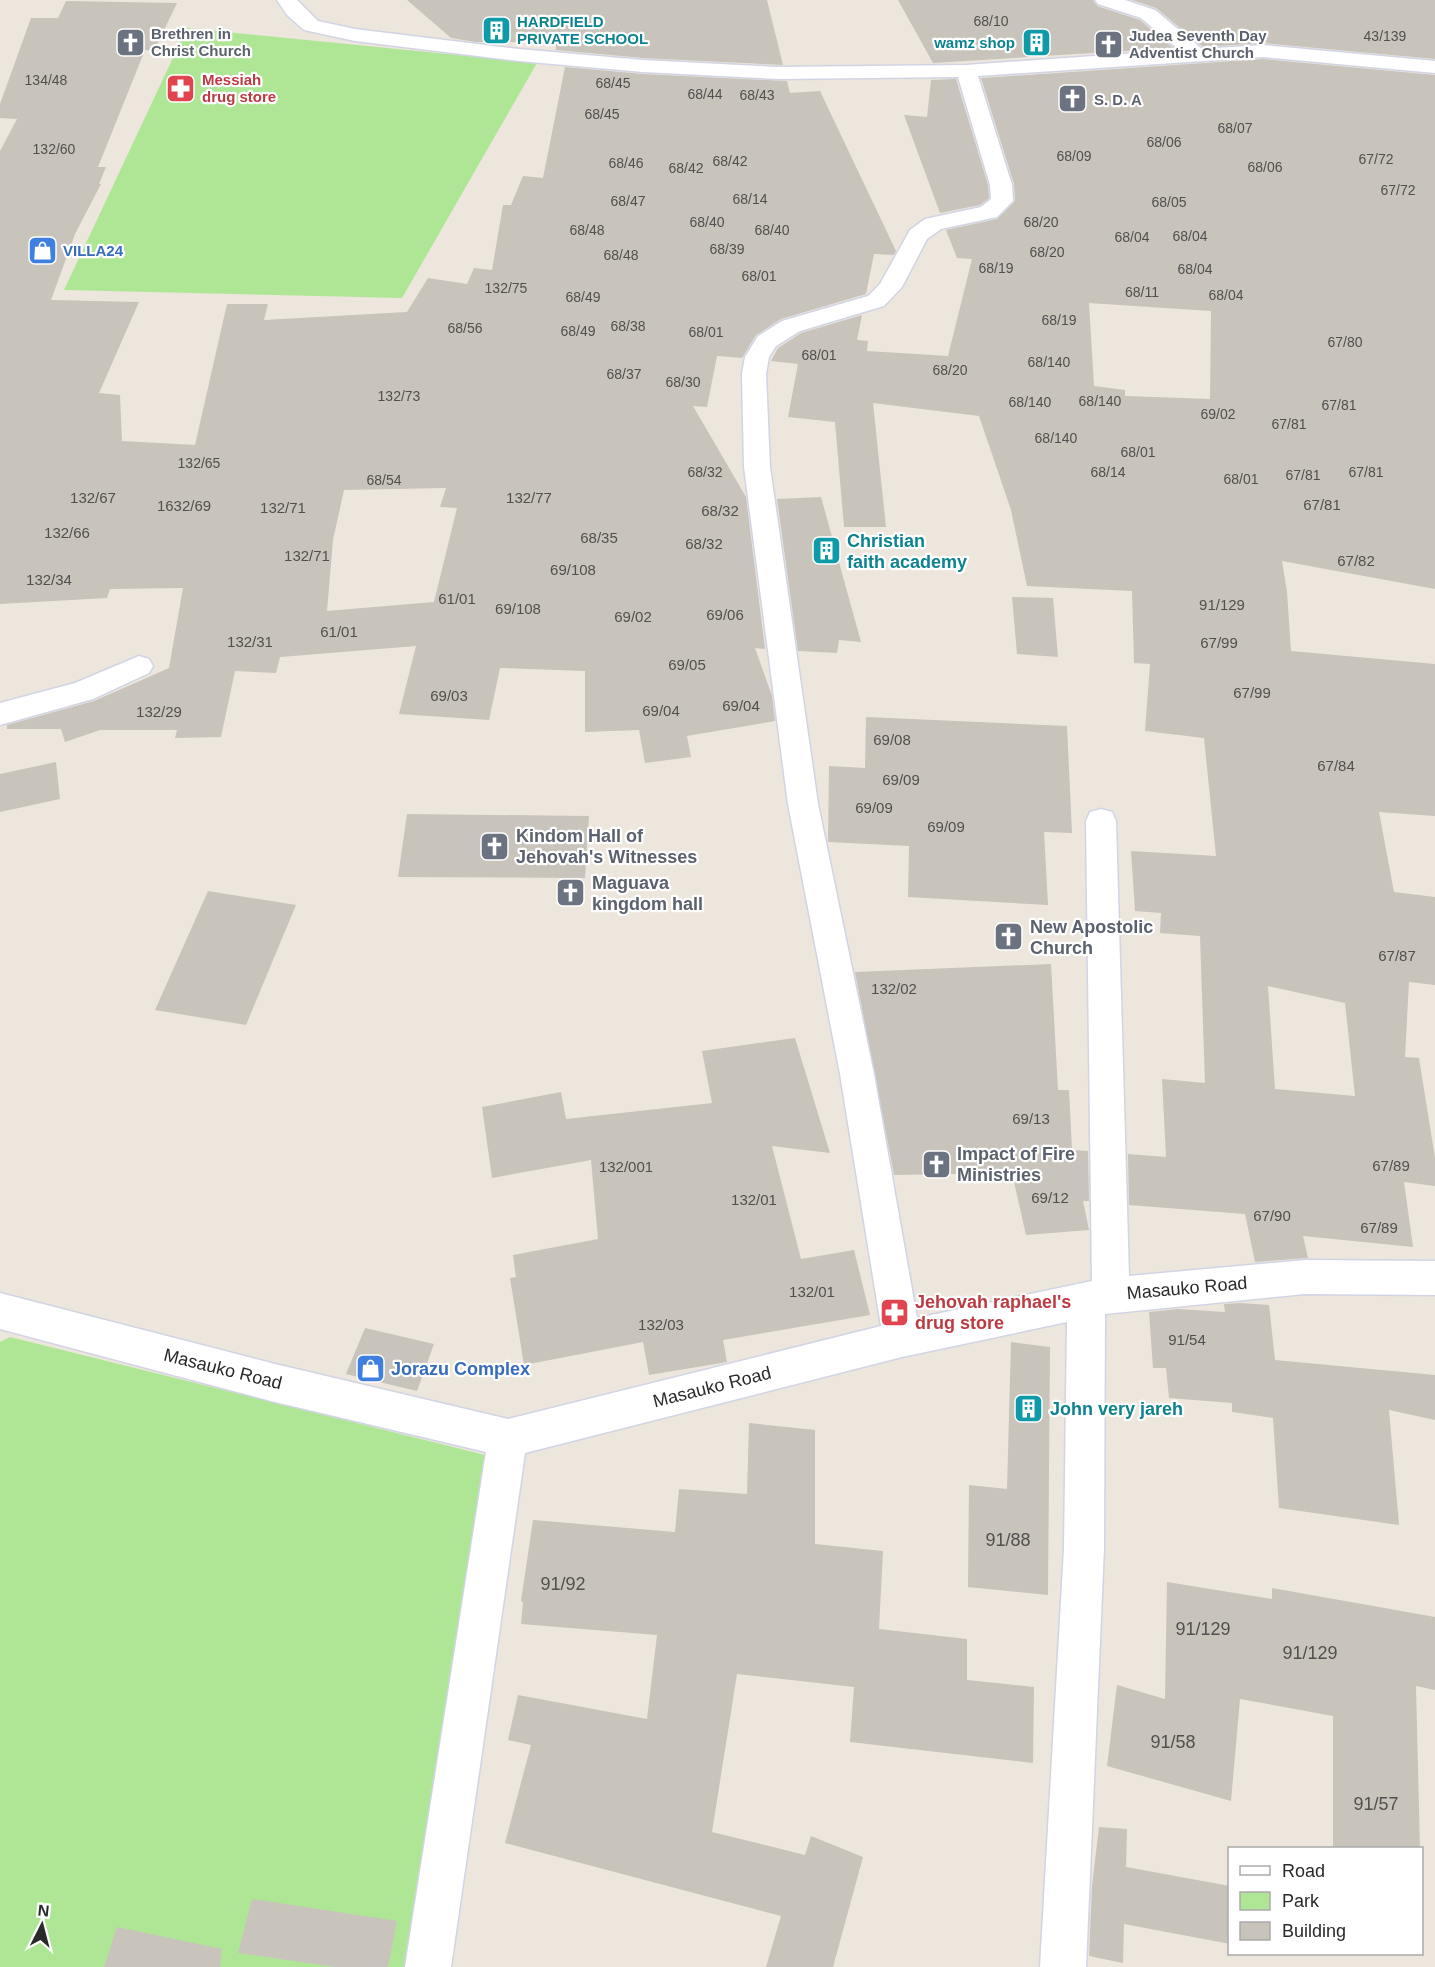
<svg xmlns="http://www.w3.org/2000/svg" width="1435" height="1967" font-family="Helvetica,sans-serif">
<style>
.green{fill:#afe696}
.building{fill:#c8c3bb;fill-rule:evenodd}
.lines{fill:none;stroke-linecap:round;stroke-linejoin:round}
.minor-casing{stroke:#d1d4e4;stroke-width:3}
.minor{fill:#fff;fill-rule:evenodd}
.labels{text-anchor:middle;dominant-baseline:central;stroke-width:4.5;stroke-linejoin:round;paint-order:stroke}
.far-number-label{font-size:14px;fill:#52504e}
.far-culture-label{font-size:15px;font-weight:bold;fill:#0d838f;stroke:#fff;text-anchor:start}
.far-worship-label{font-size:15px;font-weight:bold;fill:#5b616d;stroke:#fff;text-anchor:start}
.far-health-label{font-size:15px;font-weight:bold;fill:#be3a42;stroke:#fff;text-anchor:start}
.far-shop-label{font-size:15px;font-weight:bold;fill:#366cbe;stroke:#fff;text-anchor:start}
.number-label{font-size:15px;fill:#52504e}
.culture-label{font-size:18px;font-weight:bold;fill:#0d838f;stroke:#fff;text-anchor:start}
.worship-label{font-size:18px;font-weight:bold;fill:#5b616d;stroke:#fff;text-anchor:start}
.street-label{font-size:18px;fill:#2a2a2a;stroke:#fff}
.health-label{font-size:18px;font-weight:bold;fill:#be3a42;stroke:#fff;text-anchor:start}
.shop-label{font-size:18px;font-weight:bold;fill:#366cbe;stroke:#fff;text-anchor:start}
.near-number-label{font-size:18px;fill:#52504e}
</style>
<rect width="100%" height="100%" fill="#ede6dc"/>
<g class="green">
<path d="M187,28L537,63L402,298L64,290Z"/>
<path d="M10,1337L485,1455L409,1967H0V1342Z"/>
</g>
<g class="building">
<path d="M407,0H767L783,65L643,58L556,50V42H476L451,38Z"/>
<path d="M898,0H1093L1097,6L1140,20L1173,48L933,63Z"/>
<path d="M1132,0H1435V59L1263,43L1203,47L1156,8Z"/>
<path d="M66,1L177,3L154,51L145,50L98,167H106L99,184H101L75,234L51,300L139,302L99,393L120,395L122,441L195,445L227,304H268L264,320L407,312L428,278L467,284L474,268L492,270L503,205H511L523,176L543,178L565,67L643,74L787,81L790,93L820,91L896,251L894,255L874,254L866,294L781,319L756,335L742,358L717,356L707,407L693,406L746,497L765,649L755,648L772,696L775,721L687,736L691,757L645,763L639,730L585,732V671L500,668L489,720L399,714L416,646L280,657L276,673L235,671L221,737L175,738L177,730H100L65,742L61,729H7V725L94,701L169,668L183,588L110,589L107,598L0,604V151L17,119L0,118V104L31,18H58ZM446,488L440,507L457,508L434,602L327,611L333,540L344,490Z"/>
<path d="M1263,59L1435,75V589L1282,561L1287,592L1291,651L1435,664V816L1379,812L1394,892L1435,897V985L1409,982L1405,1057L1419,1058L1435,1158V1186L1404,1182L1413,1247L1303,1236L1308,1258L1255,1262L1245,1214L1129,1205L1128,1154L1166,1157L1162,1079L1205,1083L1200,936L1160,933L1161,913L1135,911L1131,851L1216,856L1204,738L1145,731L1150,664L1134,663L1132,591L1027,586L1011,510L979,416L873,403L886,527H844L835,422L788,417L798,364L771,361L778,348L801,333L862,315L857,340L868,341L867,351L948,356L972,259L957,258L946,230L997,219L1015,201L1014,184L981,78ZM1089,303L1211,311L1210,399L1125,396V390L1094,386ZM1268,986L1345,1003L1355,1096L1275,1089Z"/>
<path d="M956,79L988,185L989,198L980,205L940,213L904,115L927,117L931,80Z"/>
<path d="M821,497L861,642L839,640L837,653L798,651L777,499Z"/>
<path d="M1012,597L1053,598L1058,657L1017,654Z"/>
<path d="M866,717L1067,726L1072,833L1044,832L1048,905L908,897L909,846L828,842L829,766L865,768Z"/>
<path d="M56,762L60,799L0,812V774Z"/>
<path d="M407,814L589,816L585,878L398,877Z"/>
<path d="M208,891L296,905L246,1025L155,1010Z"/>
<path d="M1051,964L1058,1090H1069L1072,1150L1088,1151L1089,1201H1083L1089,1230L1026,1235L1012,1173L894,1175L855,972Z"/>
<path d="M795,1038L830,1153L772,1146L801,1259L854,1250L870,1315L723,1340L727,1362L649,1375L643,1342L524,1365L510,1278L516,1277L513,1255L598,1239L591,1160L492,1178L482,1107L561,1092L566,1119L712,1103L702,1051Z"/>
<path d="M1240,1303L1269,1305L1275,1360L1435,1375V1420L1389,1410L1399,1525L1279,1508L1273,1418L1232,1412V1403L1169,1398L1166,1368H1153L1149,1312L1178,1309L1225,1312L1224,1304Z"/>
<path d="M365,1328L434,1344L417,1391L346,1374Z"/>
<path d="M1011,1342L1050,1347L1048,1595L968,1587L969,1485L1007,1489Z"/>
<path d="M749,1423L815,1430V1544L883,1551L879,1629L967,1639V1680L1034,1687L1033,1763L850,1742L854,1687L737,1674L712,1832L805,1855L811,1836L863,1857L833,1967H766L781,1916L505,1843L531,1745L508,1740L518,1695L647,1719L657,1635L521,1624L523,1602L521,1601L533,1520L675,1532L679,1489L747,1494Z"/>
<path d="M1167,1582L1272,1599V1588L1435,1617V1690L1416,1686L1420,1848H1333V1716L1240,1699L1231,1801L1107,1766L1117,1685L1165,1699Z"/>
<path d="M1099,1827L1127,1829L1126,1867L1230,1886V1944L1124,1924L1123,1963L1089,1956L1092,1886Z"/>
<path d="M252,1899L397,1921L388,1967H335L238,1953Z"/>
<path d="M117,1927L222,1949L220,1967H104Z"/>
</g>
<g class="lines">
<defs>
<g id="minor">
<path d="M277,0H297L318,21L355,29L519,49L643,60L777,67L966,65L1179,50L1141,18L1098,4L1095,0H1125L1155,10L1202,49L1263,45L1435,61V73L1263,57L978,76L1012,185L1013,201L997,217L941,229L927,239L902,287L884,306L800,331L776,346L769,357L766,374L770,467L818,804L874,1074L917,1318L1092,1281L1086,821L1090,812L1101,809L1112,812L1116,821L1129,1276L1305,1260L1435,1261V1295L1305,1294L1105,1314L1104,1548L1086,1967H1040L1064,1548L1067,1322L902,1357L525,1453L451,1967H405L486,1452L275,1402L0,1329V1293L275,1364L508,1419L881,1326L840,1074L788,804L744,467L742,374L745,357L758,336L782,321L868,296L880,284L910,230L925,219L981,207L991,199L990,185L958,77L777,79L643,72L519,61L355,41L304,30L287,15Z"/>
<path d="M139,656L149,659L153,666L149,673L93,699L0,725V703L75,683Z"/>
</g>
</defs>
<use href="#minor" class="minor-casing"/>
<use href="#minor" class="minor"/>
</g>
<defs>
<symbol id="building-square" viewBox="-11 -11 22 22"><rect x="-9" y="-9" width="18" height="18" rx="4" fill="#0f9aa8" stroke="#fff"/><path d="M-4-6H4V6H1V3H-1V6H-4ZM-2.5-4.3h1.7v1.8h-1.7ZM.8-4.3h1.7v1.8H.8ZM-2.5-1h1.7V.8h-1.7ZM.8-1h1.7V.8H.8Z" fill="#fff"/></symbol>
<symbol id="church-square" viewBox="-11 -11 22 22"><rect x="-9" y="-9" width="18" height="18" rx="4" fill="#6b7280" stroke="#fff"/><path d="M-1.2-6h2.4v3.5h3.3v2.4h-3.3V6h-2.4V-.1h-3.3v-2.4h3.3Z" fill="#fff"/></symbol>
<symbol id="pharmacy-square" viewBox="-11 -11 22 22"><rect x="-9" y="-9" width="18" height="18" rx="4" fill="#e0444e" stroke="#fff"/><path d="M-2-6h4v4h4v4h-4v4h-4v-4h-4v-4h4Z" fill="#fff"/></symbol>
<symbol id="shop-square" viewBox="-11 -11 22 22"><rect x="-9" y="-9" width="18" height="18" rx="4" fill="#3f7fe0" stroke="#fff"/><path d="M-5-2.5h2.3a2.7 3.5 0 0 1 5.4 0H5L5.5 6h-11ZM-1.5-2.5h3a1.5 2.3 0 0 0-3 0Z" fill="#fff"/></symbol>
</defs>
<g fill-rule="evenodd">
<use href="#building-square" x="480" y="14" width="33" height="33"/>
<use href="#church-square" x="114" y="26" width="33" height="33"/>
<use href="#building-square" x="1020" y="26" width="33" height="33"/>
<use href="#church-square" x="1092" y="28" width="33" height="33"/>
<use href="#pharmacy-square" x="164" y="72" width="33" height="33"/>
<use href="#church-square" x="1056" y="82" width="33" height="33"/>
<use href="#shop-square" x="26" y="234" width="33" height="33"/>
<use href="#building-square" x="810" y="534" width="33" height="33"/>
<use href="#church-square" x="478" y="830" width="33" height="33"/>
<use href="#church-square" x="554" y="876" width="33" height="33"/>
<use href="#church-square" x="992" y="920" width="33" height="33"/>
<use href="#church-square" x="920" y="1148" width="33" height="33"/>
<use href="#pharmacy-square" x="878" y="1296" width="33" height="33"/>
<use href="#shop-square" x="354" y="1352" width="33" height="33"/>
<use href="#building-square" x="1012" y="1392" width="33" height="33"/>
</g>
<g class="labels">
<g class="far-number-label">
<text x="991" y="21">68/10</text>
<text x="1385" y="36">43/139</text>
<text x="46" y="80">134/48</text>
<text x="613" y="83">68/45</text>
<text x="705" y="94">68/44</text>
<text x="757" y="95">68/43</text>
<text x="602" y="114">68/45</text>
<text x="1235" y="128">68/07</text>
<text x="1164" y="142">68/06</text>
<text x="54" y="149">132/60</text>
<text x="1074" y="156">68/09</text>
<text x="1376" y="159">67/72</text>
<text x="730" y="161">68/42</text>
<text x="626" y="163">68/46</text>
<text x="1265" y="167">68/06</text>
<text x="686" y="168">68/42</text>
<text x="1398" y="190">67/72</text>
<text x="750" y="199">68/14</text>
<text x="628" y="201">68/47</text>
<text x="1169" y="202">68/05</text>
<text x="707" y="222">68/40</text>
<text x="1041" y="222">68/20</text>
<text x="587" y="230">68/48</text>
<text x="772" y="230">68/40</text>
<text x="1190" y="236">68/04</text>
<text x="1132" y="237">68/04</text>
<text x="727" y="249">68/39</text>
<text x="1047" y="252">68/20</text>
<text x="621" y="255">68/48</text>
<text x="996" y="268">68/19</text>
<text x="1195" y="269">68/04</text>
<text x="759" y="276">68/01</text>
<text x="506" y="288">132/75</text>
<text x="1142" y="292">68/11</text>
<text x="1226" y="295">68/04</text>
<text x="583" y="297">68/49</text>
<text x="1059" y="320">68/19</text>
<text x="628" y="326">68/38</text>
<text x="465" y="328">68/56</text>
<text x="578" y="331">68/49</text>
<text x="706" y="332">68/01</text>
<text x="1345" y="342">67/80</text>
<text x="819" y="355">68/01</text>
<text x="1049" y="362">68/140</text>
<text x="950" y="370">68/20</text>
<text x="624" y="374">68/37</text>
<text x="683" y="382">68/30</text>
<text x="399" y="396">132/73</text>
<text x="1100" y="401">68/140</text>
<text x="1030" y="402">68/140</text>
<text x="1339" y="405">67/81</text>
<text x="1218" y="414">69/02</text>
<text x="1289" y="424">67/81</text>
<text x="1056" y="438">68/140</text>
<text x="1138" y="452">68/01</text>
<text x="199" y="463">132/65</text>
<text x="705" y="472">68/32</text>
<text x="1108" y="472">68/14</text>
<text x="1366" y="472">67/81</text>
<text x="1303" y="475">67/81</text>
<text x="1241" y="479">68/01</text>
<text x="384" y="480">68/54</text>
</g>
<g class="far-culture-label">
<text x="517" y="21">HARDFIELD<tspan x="517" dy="17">PRIVATE SCHOOL</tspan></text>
<text x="1015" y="42" text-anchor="end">wamz shop</text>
</g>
<g class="far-worship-label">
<text x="151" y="33">Brethren in<tspan x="151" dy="17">Christ Church</tspan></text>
<text x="1129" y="35">Judea Seventh Day<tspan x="1129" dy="17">Adventist Church</tspan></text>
<text x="1094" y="99">S. D. A</text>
</g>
<g class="far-health-label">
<text x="202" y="79">Messiah<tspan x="202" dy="17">drug store</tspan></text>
</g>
<g class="far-shop-label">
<text x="63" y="250">VILLA24</text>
</g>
<g class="number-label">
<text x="93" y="497">132/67</text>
<text x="529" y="497">132/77</text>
<text x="1322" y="504">67/81</text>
<text x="184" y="505">1632/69</text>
<text x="283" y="507">132/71</text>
<text x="720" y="510">68/32</text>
<text x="67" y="532">132/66</text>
<text x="599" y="537">68/35</text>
<text x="704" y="543">68/32</text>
<text x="307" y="555">132/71</text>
<text x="1356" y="560">67/82</text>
<text x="573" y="569">69/108</text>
<text x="49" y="579">132/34</text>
<text x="457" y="598">61/01</text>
<text x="1222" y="604">91/129</text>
<text x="518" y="608">69/108</text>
<text x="725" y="614">69/06</text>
<text x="633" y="616">69/02</text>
<text x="339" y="631">61/01</text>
<text x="250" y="641">132/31</text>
<text x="1219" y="642">67/99</text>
<text x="687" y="664">69/05</text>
<text x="1252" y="692">67/99</text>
<text x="449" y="695">69/03</text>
<text x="741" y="705">69/04</text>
<text x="661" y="710">69/04</text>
<text x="159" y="711">132/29</text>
<text x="892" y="739">69/08</text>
<text x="1336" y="765">67/84</text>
<text x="901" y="779">69/09</text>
<text x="874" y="807">69/09</text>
<text x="946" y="826">69/09</text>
<text x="1397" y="955">67/87</text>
<text x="894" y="988">132/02</text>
<text x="1031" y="1118">69/13</text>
<text x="1391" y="1165">67/89</text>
<text x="626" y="1166">132/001</text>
<text x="1050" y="1197">69/12</text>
<text x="754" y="1199">132/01</text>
<text x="1272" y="1215">67/90</text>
<text x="1379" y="1227">67/89</text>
<text x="812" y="1291">132/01</text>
<text x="661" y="1324">132/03</text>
<text x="1187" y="1339">91/54</text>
</g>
<g class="culture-label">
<text x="847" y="541">Christian<tspan x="847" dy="21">faith academy</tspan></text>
<text x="1050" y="1409">John very jareh</text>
</g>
<g class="worship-label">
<text x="516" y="836">Kindom Hall of<tspan x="516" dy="21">Jehovah's Witnesses</tspan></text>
<text x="592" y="883">Maguava<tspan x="592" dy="21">kingdom hall</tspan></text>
<text x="1030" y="927">New Apostolic<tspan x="1030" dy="21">Church</tspan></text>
<text x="957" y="1154">Impact of Fire<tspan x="957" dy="21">Ministries</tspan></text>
</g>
<g class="street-label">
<text transform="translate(1187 1288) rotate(-5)">Masauko Road</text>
<text transform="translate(223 1369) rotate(14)">Masauko Road</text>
<text transform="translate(712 1387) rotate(-14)">Masauko Road</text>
</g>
<g class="health-label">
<text x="915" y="1302">Jehovah raphael's<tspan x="915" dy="21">drug store</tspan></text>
</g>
<g class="shop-label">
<text x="391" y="1369">Jorazu Complex</text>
</g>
<g class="near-number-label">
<text x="1008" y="1540">91/88</text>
<text x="563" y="1584">91/92</text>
<text x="1203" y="1629">91/129</text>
<text x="1310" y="1653">91/129</text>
<text x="1173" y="1742">91/58</text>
<text x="1376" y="1804">91/57</text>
</g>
</g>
<rect x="1228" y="1847" width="195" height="108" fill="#ffffff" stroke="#aaaaaa" stroke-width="1.5"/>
<rect x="1240" y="1866" width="30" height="9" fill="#ffffff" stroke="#aaaaaa" stroke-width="1.5"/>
<text x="1282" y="1877" font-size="18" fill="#2a2a2a">Road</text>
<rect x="1240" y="1892" width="30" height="18" fill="#afe696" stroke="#aaaaaa" stroke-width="1.5"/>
<text x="1282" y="1907" font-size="18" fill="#2a2a2a">Park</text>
<rect x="1240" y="1922" width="30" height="18" fill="#c8c3bb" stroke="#aaaaaa" stroke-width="1.5"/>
<text x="1282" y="1937" font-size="18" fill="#2a2a2a">Building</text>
<g transform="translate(42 1925) rotate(6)" stroke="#ffffff" stroke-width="4.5" paint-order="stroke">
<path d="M0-4.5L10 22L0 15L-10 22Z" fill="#2a2a2a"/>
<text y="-9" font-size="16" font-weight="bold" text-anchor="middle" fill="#2a2a2a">N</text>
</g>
</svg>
